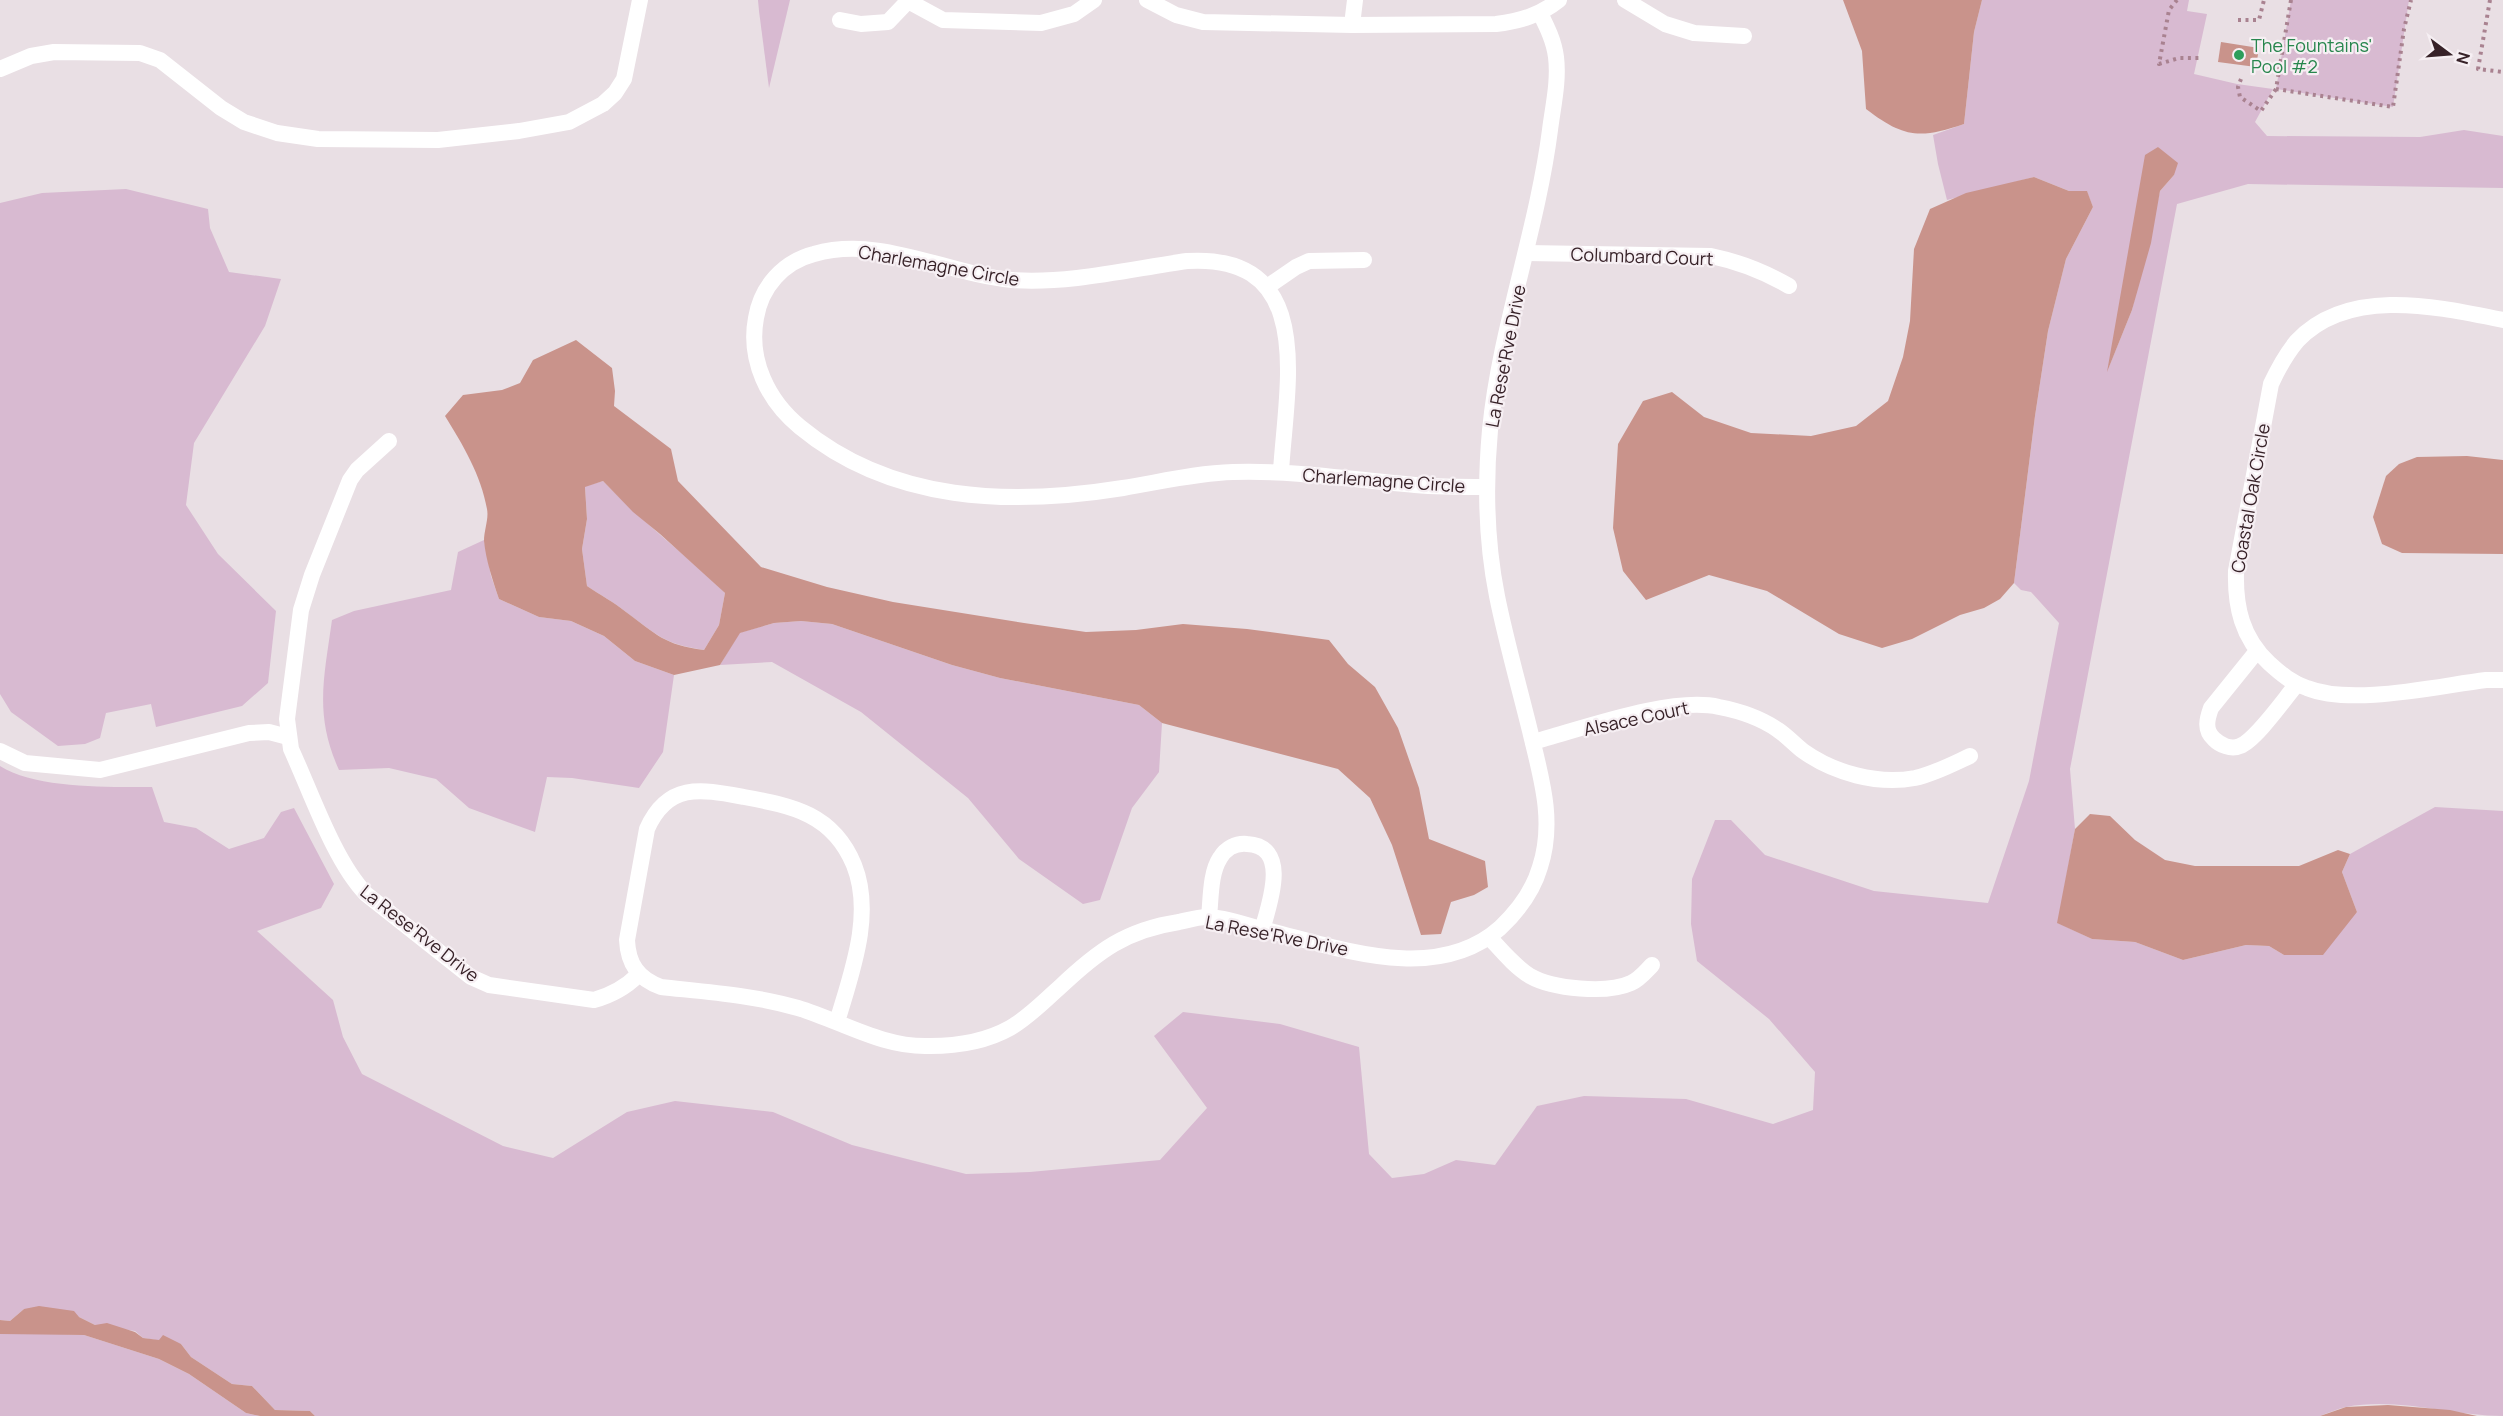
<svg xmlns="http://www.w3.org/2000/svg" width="2503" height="1416" font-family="Manrope,sans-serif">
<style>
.green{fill:#d8bad1;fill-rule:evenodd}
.water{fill:#c9938b;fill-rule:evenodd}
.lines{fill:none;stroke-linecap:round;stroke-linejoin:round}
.path{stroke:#a98290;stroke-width:4;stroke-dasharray:3 4.5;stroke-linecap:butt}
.minor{stroke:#fff;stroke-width:16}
.leisure-dot{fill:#2e9e5b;stroke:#f6eff3;stroke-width:2}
.labels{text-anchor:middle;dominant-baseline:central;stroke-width:4.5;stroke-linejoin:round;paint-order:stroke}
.leisure-label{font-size:18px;fill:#27864d;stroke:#f6eff3;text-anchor:start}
.street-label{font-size:18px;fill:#372228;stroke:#f6eff3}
</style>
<rect width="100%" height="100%" fill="#e9dfe4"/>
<g class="green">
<path d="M758,0H790L769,88L759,11Z"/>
<path d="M1982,0H2189L2187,11L2207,14L2194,74L2237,84L2273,89L2255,122L2267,136L2420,137L2464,130L2503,136V188L2248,184L2177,204L2070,769L2075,829L2058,923L2092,939L2135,942L2183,960L2246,945L2269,946L2284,955L2357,912L2342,872L2350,854L2435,807L2503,811V1416C2451,1416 2399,1397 2346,1407C2337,1409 2328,1413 2320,1416H315L310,1411L275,1410L252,1386L232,1384L191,1357L181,1344L143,1338L135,1331L95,1325L79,1317L24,1309L10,1321L0,1320V766C36,789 109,787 152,787L164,822L196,828L229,849L264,838L281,812L294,808L334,884L321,908L257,931L333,1000L343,1037L362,1074L503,1146L553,1158L627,1112L675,1101L773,1112L852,1145L966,1174L1030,1172L1160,1160L1207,1108L1154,1036L1183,1012L1280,1024L1359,1047L1369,1154L1392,1178L1424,1174L1456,1160L1495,1165L1537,1106L1584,1096L1686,1099L1773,1124L1813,1110L1815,1072L1769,1019L1697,961L1691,924L1692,879L1715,820H1731L1765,855L1874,891L1988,903L2029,781L2059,623L2031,592L2021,590L2014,583L2035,416L2048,331L2066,259L2093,207L2087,192L2069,191L2034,177L1947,200L1938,164L1933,135L1964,124L1974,32ZM2158,147L2174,175L2160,191L2132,310L2108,369Z"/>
<path d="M2291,0H2409L2393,107L2276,89Z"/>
<path d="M126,189L208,209L210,228L229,272L281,279L265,326L194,443L186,505L218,554L276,611L268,683L242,706L156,727L151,704L106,713L100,738L85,744L58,746L11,712L0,694V203L42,193Z"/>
<path d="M603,481C641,521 685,554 725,593L719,625L704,650C664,644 657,635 626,612C614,602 600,595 587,586L582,549L587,519L585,486Z"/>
<path d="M484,540L491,576L499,599L539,617L571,621L604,636L635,661L674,675L663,752L639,788L572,778L547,777L535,832L469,808L436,779L389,768L339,770C314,715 324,678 332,620L354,611L451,590L458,552Z"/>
<path d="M801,621L832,624L952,665L1000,678L1139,705L1162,723L1159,772L1132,808L1100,900L1083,904L1019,859L968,798L861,712L772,662L720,665L739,633L774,623Z"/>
<path d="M16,1332L84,1335L159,1359L189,1374L246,1413L260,1416H0V1334Z"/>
</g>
<g class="water">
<path d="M1843,0H1982L1974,32L1964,124C1920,139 1904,138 1866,109L1862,51Z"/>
<path d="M2221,42L2259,48L2256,67L2218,62Z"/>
<path d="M2158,147L2178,163L2174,175L2160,191L2151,243L2132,310L2107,372L2145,155Z"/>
<path d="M2034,177L2069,191H2087L2093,207L2066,259L2048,331L2035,416L2014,583L2000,599L1984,608L1960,615L1912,639L1882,648L1839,634L1767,591L1709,575L1646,600L1623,571L1613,528L1618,444L1643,401L1672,392L1704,417L1751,433L1811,436L1856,426L1888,401L1903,357L1910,321L1914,249L1930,209L1966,193Z"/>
<path d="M576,340L612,368L615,391L614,406L671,449L678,481L761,567L827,587L893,602L1024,623L1086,632L1136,630L1183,624L1247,629L1329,640L1348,664L1375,687L1398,728L1419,788L1429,839L1485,861L1488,887L1474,895L1451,902L1441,934L1421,935L1392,845L1370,798L1338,769L1162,723L1139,705L1000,678L952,665L832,624L801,621L774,623L740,633L720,665L674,675L635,661L604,636L571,621L539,617L499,599C493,581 486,561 484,541C484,530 489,519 487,509C481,475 463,445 445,416L463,395L502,390L520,383L533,360ZM603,481L633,512L660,534L725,593L719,625L704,650C664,645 656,634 626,612C614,602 600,595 587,586L582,549L587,519L585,487Z"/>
<path d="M2467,456L2503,460V554L2402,553L2382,544L2373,517L2386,476L2399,464L2417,457Z"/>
<path d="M2090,814L2110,816L2135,840L2165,860L2195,866H2299L2338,850L2350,854L2342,872L2357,912L2323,955H2284L2269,946L2246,945L2183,960L2135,942L2092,939L2057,923L2075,829Z"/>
<path d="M39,1306L74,1311L79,1317L95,1325L107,1323L135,1332L143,1338L159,1340L163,1335L181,1344L191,1357L232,1384L252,1386L275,1410L310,1411L315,1416H260L246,1413L189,1374L159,1359L84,1335L0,1334V1320L10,1321L24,1309Z"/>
<path d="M2388,1405L2450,1410L2477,1416H2320L2346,1407Z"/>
</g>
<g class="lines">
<g class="path">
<path d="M2177,0L2169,10L2159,64L2179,58H2201"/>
<path d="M2291,0L2276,89L2393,107L2404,29L2411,0"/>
<path d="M2490,0L2478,69L2503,72"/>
<path d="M2238,20H2259L2264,0"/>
<path d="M2241,79L2238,87L2240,97L2261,111L2276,89"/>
</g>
<g class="minor">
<path d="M1147,0L1176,15L1203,22L1352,25L1496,24C1521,21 1540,15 1559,0"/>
<path d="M1625,0L1665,24L1694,33L1744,36"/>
<path d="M840,20L861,24L888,22L908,1L943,20L1041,23L1074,14L1094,0"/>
<path d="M1352,25L1355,0"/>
<path d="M0,69L31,56L54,52L140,53L160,60L221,108L244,122L277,133L318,139L438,140L519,131L569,122L603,104L615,93L624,79L640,0"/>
<path d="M1526,253L1711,256C1740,262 1763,271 1789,286"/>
<path d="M1267,287L1296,267L1309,261L1364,260"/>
<path d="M2503,320C2438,307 2349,286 2297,341C2286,354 2278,369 2271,384L2236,571C2235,607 2242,638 2269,663C2281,674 2292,683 2307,688C2352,706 2437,686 2486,680H2503"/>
<path d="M389,441L357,470L350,480L312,575L301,610L287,719L291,749C311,792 334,861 366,894L471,977L489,985L594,1000C612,995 625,988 638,975"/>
<path d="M1281,471C1286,386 1318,253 1187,261C1130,269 1070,284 1012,280C946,274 881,235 814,254C783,262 761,287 756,318C748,360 768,401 800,427C892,503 1011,506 1123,488C1160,482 1196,473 1233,472C1294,470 1355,480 1415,485C1439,487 1463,487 1487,487"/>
<path d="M2257,651L2211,708C2207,719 2204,730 2214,739C2220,745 2231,750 2240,746C2256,740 2285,698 2297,684"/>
<path d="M1533,742C1582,729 1671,696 1719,707C1740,711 1761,718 1778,730C1787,736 1794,744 1803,751C1834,773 1877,785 1915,778C1934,774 1953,764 1970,756"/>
<path d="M0,751L25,763L100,770L249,733L269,732L288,737"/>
<path d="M1209,917C1211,899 1210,873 1220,858C1226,848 1236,843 1247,844C1291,846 1269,905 1262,930"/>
<path d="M1489,937C1502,951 1514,966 1530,976C1553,989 1607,994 1631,983C1640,979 1645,972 1652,965"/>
<path d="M837,1022C851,974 874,915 854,865C833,814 793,806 744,797C701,789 668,782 647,829L627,940C628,964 638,979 661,987C707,992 753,995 798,1008C841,1021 883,1048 930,1046C959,1046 985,1042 1010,1028C1029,1017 1044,1001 1060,987C1098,951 1126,930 1179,922C1188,920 1198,917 1207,917C1227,917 1250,927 1270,931C1342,949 1437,984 1500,928C1518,911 1533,891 1540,867C1555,821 1541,777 1530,731C1519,686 1506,641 1497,596C1486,541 1485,485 1490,430C1500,328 1537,231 1550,130C1553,106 1559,81 1556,57C1554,41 1547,27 1540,13"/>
</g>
</g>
<circle class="leisure-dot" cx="2239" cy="55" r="6"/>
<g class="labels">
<g class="leisure-label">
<text x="2251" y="45">The Fountains'<tspan x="2251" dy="21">Pool #2</tspan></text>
</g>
<g class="street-label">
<text transform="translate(1642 256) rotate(2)">Columbard Court</text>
<text transform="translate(939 265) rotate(10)">Charlemagne Circle</text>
<text transform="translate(1505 356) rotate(-79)">La Rese'Rve Drive</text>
<text transform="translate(1384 480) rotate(4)">Charlemagne Circle</text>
<text transform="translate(2250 498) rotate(-80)">Coastal Oak Circle</text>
<text transform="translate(1636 718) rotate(-12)">Alsace Court</text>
<text transform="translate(420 933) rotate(38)">La Rese'Rve Drive</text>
<text transform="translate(1277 935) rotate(11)">La Rese'Rve Drive</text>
</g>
</g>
<g transform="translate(2449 54) rotate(106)" stroke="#f6eff3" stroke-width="4.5" paint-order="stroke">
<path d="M0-4.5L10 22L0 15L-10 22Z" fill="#372228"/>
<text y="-9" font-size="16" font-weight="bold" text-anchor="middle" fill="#372228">N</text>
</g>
</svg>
